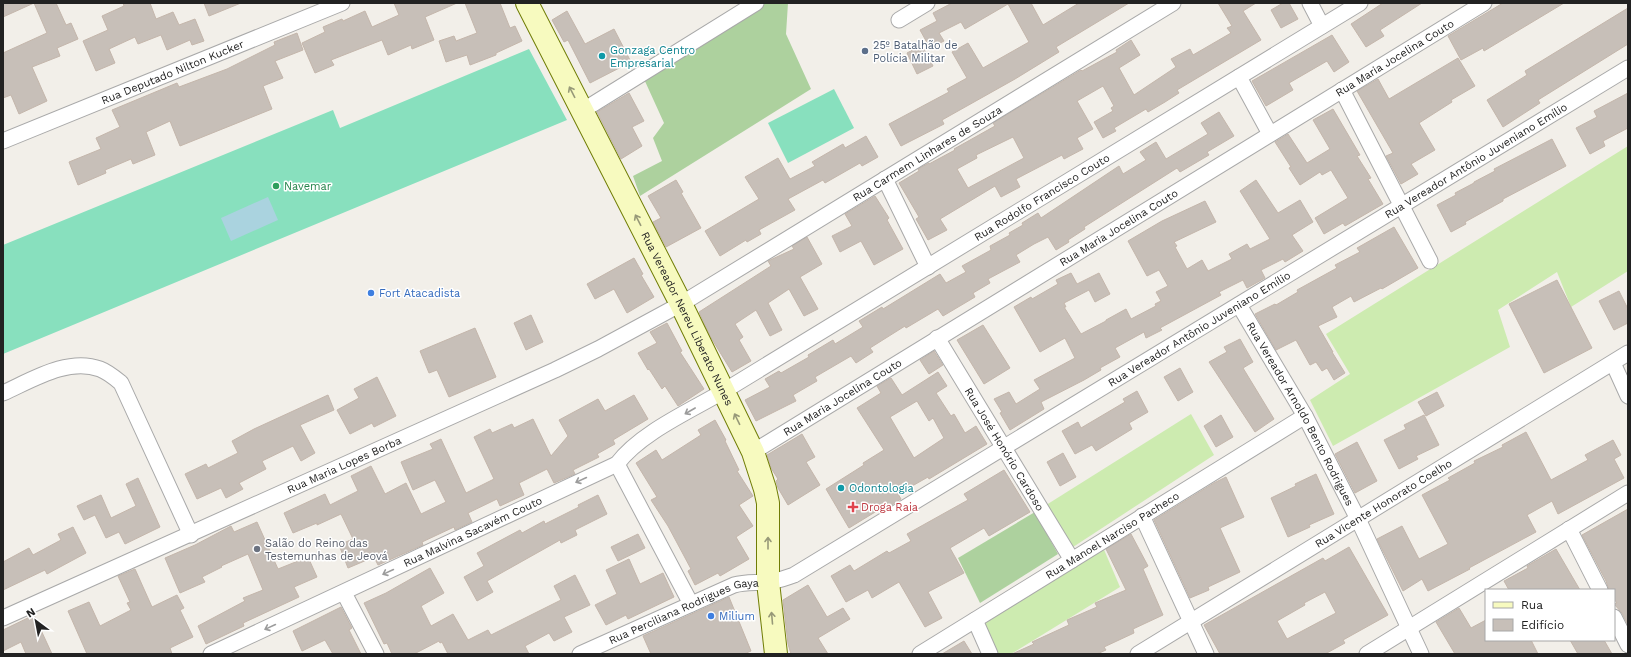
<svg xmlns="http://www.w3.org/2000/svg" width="1631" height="657" font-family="'Work Sans',sans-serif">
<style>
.grass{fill:#cdebb0}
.forest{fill:#add19e}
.pitch{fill:#88e0be}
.water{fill:#aad3df}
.building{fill:#c7bfb8;stroke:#c4b6ab;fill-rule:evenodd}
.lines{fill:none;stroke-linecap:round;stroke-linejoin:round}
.street-casing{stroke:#a9a9a9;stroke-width:17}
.secondary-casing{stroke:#707d05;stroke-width:24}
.street{stroke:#fff;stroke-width:15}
.secondary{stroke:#f7fabf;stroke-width:22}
.oneway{stroke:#979978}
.oneway2{stroke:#9c9c9c}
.service-dot{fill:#5c6f8a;stroke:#fff;stroke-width:1.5}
.culture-dot{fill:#0f9aa8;stroke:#fff;stroke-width:1.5}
.leisure-dot{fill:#2e9e5b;stroke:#fff;stroke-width:1.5}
.shop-dot{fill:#3f7fe0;stroke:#fff;stroke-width:1.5}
.health-dot{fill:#e0444e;stroke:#fff;stroke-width:1.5}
.worship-dot{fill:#6b7280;stroke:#fff;stroke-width:1.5}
.labels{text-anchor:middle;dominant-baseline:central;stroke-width:3;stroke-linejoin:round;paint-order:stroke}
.service-label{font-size:11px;fill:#4e5e75;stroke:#fff;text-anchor:start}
.culture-label{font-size:11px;fill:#0d838f;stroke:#fff;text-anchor:start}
.street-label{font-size:11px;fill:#222;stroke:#fff}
.leisure-label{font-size:11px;fill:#27864d;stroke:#fff;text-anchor:start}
.shop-label{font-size:11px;fill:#366cbe;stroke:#fff;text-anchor:start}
.health-label{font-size:11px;fill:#be3a42;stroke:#fff;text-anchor:start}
.worship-label{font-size:11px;fill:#5b616d;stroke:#fff;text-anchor:start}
</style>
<rect width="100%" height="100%" fill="#f2efe9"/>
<g class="grass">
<path d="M1628,146V271L1571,307L1557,272L1498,310L1510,347L1333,446L1310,400L1350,374L1326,334Z"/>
<path d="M1191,414L1214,455L1070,549L1043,507Z"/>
<path d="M1102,545L1120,587L1011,654H995L979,621Z"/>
</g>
<g class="forest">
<path d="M763,3H788L786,34L811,89L640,196L633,176L662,161L653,138L664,123L644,79Z"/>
<path d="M1035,512L1058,554L980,603L958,558Z"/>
</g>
<g class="pitch">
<path d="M529,49L567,120L3,354V245L333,110L340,128Z"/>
<path d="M834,89L854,128L788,163L768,123Z"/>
</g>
<path class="water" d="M268,197L278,220L231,241L221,218Z"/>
<g class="building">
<path d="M3,3H56L66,25L71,23L78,39L57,48L60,56L32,67L47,101L19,114L11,95L3,98V53L47,33L34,3L3,17Z"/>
<path d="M123,3H150L156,19L173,12L179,25L195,19L204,41L192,45L190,40L167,50L161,35L138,44L135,37L109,49L115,63L96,71L83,41L108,30L102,16L124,6Z"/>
<path d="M204,3H241L209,16Z"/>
<path d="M394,3H457L425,17L434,40L412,49L411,45L388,55L382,40L331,60L334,65L315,73L302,43L325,32L323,27L342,19L343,21L365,11L372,27L399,15Z"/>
<path d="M465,3H500L510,28L515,26L522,41L496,53V55L470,65L467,55L446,62L439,41L454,36L456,41L477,33Z"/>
<path d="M952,3H1031L1043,25L1079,3H1129L1056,47L1059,52L1015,79L942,120L944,124L901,146L889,124L949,92L947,89L967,78L952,52L968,43L983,68L1029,42L1008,4L965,29L961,22L939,33L944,41L930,48L920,30L937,21L933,13Z"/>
<path d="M1218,3H1256L1243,11L1261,40L1177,90L1179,93L1165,102L1148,112L1146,109L1114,128L1116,131L1103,138L1094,122L1113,111L1111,108L1114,106L1103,86L1077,101L1093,129L1077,138L1083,149L1064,159L1062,155L1016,179L1020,187L1001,197L995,186L940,219L947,230L928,240L916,219L919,217L899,183L919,171L918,169L929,163V164L955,150L954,149L995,126L993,123L1081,70L1082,71L1117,52L1116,50L1131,40L1140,55L1119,68L1134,95L1176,67L1171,59L1190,49L1193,55L1231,33L1227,28L1232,26ZM1013,137L1024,158L968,188L957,169L977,158L976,155Z"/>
<path d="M1283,3H1289L1298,19L1281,28L1271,10Z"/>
<path d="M1383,3H1422L1380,30L1384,36L1366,47L1351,24Z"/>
<path d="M1503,3H1564L1484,51L1483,48L1461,60L1448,36Z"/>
<path d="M1628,8V44L1538,100L1540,103L1503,127L1487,100L1527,75L1525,71Z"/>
<path d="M567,11L585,44L614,29L631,62L590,83L568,40L564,42L552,20Z"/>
<path d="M297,33L303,50L275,61L283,78L263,86L272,109L180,146L170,121L146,132L155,155L133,164L131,159L105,170L106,173L78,185L69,162L101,149L96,138L120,127L112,110L177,83L179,87L227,69L275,45L274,42Z"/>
<path d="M1332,35L1349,62L1334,72L1327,61L1289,83L1293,90L1266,106L1252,81Z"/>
<path d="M922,45L933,66L917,74L907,53Z"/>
<path d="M1458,58L1475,86L1451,100L1452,102L1419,123L1435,150L1411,164L1418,174L1401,184L1386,156L1393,153L1357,91L1378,79L1389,99Z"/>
<path d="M629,93L644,121L632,127L642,146L621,159L597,112Z"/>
<path d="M1628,93V128L1603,141L1605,146L1590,154L1576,128L1597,117L1594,111Z"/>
<path d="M1333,109L1360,155L1357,156L1371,178L1368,179L1383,204L1345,226L1343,223L1324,234L1315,218L1348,198L1331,170L1322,175L1320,172L1300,185L1289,168L1291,167L1275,142L1288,134L1307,163L1330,149L1313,120Z"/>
<path d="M1219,112L1234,136L1207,152L1209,155L1180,172L1177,168L1136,194L1084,227L1085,229L1068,240L1069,242L1056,250L1048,237L1034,244L1016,255L1020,262L988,279L990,283L973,293L975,297L943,316L938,309L906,328L905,326L870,348L873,352L856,363L851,356L815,377L817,381L793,395L796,401L756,421L745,400L770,387L765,379L779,371L781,373L809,357L808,355L833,340L835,344L863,327L859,321L882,307L883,309L940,274L946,283L966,272L962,266L991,250L990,246L1010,235L1009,233L1023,225L1022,223L1038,213L1041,218L1119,166L1123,174L1146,160L1140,152L1156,142L1166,159L1208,134L1201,123Z"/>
<path d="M866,136L878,157L862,166L860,163L825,183L823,180L788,199L795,210L759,230L761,234L747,242L746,240L720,256L705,231L759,199L745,177L778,158L790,179L815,166L812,162L843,144L845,148Z"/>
<path d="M1552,139L1566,166L1503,199V201L1465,222L1466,224L1451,232L1437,205L1456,195L1455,193L1474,183V182L1495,171L1494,169Z"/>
<path d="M676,180L683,192L681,193L701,228L666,247L653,222L661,218L648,196Z"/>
<path d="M1256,180L1278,213L1300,200L1313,222L1292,235L1303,251L1285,262L1283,259L1261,270L1265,278L1247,288L1243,280L1219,292L1221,295L1160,328L1162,330L1146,338L1144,332L1115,348L1120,357L1100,368L1101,370L1084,380L1041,402L1044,409L1010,430L1000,413L1002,412L994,399L1009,392L1016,404L1040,389L1034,380L1075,358L1065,338L1040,352L1014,307L1031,297L1032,299L1058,284L1056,280L1071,273L1077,284L1099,273L1110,294L1095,302L1089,290L1064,303L1066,307H1064L1081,334L1106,321V320L1126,309L1131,319L1156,306L1155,304L1161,301L1156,292L1168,286L1159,270L1147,276L1128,241L1162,221L1205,201L1216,222L1174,242L1177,246L1175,247L1187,269L1202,260L1208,271L1232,259L1229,254L1247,244L1250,249L1270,239L1240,191Z"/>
<path d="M875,196L889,218L887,220L903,249L874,265L861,241L840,252L832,236L852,226L845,214Z"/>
<path d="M1394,227L1418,268L1382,289L1381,288L1354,302L1351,296L1332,307L1337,317L1318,326L1333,352H1332L1345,373L1334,380L1327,368L1322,371L1316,362L1310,365L1296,340L1276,350L1255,314L1275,304L1276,305L1298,292L1297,290L1337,268L1335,265L1360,252L1357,248Z"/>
<path d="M807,237L822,264L800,277L818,309L804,316L789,289L768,303L782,330L770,336L756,310L735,324L743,337L739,340L751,361L732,372L710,336L699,312L771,266L768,261L794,249L792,246Z"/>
<path d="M634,258L643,274L641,275L654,297L627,313L614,289L595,299L587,284Z"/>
<path d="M1557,280L1592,348L1544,373L1509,304Z"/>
<path d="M1619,291L1628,309V323L1614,330L1599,301Z"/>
<path d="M531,315L543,342L526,350L514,323Z"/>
<path d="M667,323L682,351L680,352L704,389L678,406L665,386L662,389L649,369L648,370L638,353L657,343L650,332Z"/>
<path d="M983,325L1010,368L984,384L957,340Z"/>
<path d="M475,328L496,377L449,397L437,370L429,373L420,351Z"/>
<path d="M1240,339L1253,362L1243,368L1274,419L1255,432L1209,362L1227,352L1224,347Z"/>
<path d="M934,351L943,365L929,374L920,360Z"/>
<path d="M1180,368L1193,392L1178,401L1164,377Z"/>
<path d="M938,372L947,386L936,393L951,416L954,414L965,433L976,426L987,444L929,479L928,477L898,494L901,499L887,508L885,506L849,528L826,489L864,465L863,463L884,450L857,408L881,393L877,386L891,378L902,395ZM917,401L929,421L933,418L944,438L914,458L890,417Z"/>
<path d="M377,377L396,416L374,427L372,423L350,434L337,410L359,398L354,389Z"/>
<path d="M1137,391L1148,412L1129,423L1132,429L1096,451L1092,445L1075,454L1062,431L1078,422L1081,428L1125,402L1123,399Z"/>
<path d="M1437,392L1444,406L1426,416L1418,402Z"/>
<path d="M328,395L334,410L300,425L315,453L301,461L293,446L262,461L266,469L239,483L243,489L226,498L221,488L197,499L185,474L206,464L208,468L238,453L232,441L254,429Z"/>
<path d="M634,395L648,419L613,440L615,444L597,454L599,457L573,470L575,474L554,483L547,469L519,483L524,495L500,506L497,499L468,513L472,522L455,530L454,527L422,542L423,545L378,565L374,557L348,568L339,545L353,539L341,514L317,525V523L293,533L284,513L325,494L330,505L358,491L351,476L371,466L385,494L406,483L421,514L446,502L435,480L413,490L401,462L433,449L430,444L441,439L466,493L494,479L474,437L490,429L492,433L512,424L514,428L533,419L551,456L568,436L559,420L598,399L605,411Z"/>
<path d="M1221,415L1233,437L1216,447L1204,426Z"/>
<path d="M1424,415L1439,445L1416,456L1418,459L1399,469L1384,440L1406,429L1404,425Z"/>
<path d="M715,420L726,440L725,441L739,470L737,471L753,496L739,505L753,526L736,537L749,559L720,576L718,573L695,585L688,571L691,569L668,526L651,500L657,497L636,463L656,450L662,460L701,435L698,430Z"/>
<path d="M1526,432L1551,480L1588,460L1585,455L1613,440L1621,455L1614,459L1624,478L1558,514L1552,501L1527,515L1536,532L1469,568L1470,569L1428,591L1422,579L1403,591L1377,539L1402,526L1419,559L1448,544L1422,495L1450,480L1448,478L1475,463L1474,461L1503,447L1502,445Z"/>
<path d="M802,434L815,457L806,462L820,485L788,505L778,488L776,481L778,479L771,468L767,455Z"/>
<path d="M1357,442L1377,481L1355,493L1335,454Z"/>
<path d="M1063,453L1076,477L1060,486L1047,462Z"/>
<path d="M1004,470L1030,512L989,536L984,528L950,548L964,573L928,592L942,618L925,627L899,582L872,598L868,590L846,602L831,576L850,565L854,571L887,551L889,553L911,541L907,534L968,500L964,494Z"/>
<path d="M1316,474L1334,514L1309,525L1310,527L1288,537L1271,498L1296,486L1295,484Z"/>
<path d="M1226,477L1244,517L1220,528L1240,572L1208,587L1209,590L1190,598L1154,520L1214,483Z"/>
<path d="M138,478L160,527L125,544L119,532L106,538L95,515L84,520L77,506L101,495L111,518L136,506L126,484Z"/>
<path d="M598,495L607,514L575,530L577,535L561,543L560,540L487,581L493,592L477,601L464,577L484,566L477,553L520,530L522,533L544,521L545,524L579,507L578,505Z"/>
<path d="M1628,509V625L1622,613L1614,604L1617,603L1614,599V590H1609L1606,581L1582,535Z"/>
<path d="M257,522L278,569L308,557L317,577L294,587L299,597L243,623L244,626L206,644L198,626L245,601L243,598L263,590L248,554L221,566L222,567L202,577L205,582L180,593L165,558L195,545L231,526L234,532Z"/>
<path d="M73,527L86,553L47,574L45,570L3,590V562L29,548L33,555L61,540L58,534Z"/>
<path d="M638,534L645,548L618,561L611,547Z"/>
<path d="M1131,534L1148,566L1143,569L1163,615L1133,629L1134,633L1104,647L1106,650L1097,654H1012L1034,644L1032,642L1069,625L1067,620L1097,607L1095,603L1126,590L1106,549Z"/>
<path d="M1349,547L1388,615L1343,640L1345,643L1325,654H1220L1204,625L1323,558L1325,561ZM1325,592L1336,613L1287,639L1277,621L1305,605L1304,603Z"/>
<path d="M1556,549L1580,590H1509L1504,581L1528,568L1527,566Z"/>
<path d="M629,559L640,584L663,573L674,597L628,619L626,615L606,625L595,605L617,594L606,570Z"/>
<path d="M430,568L444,593L421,606L431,626L453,614L468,640L488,630L491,635L561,600L554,586L575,575L590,605L564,617L572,632L554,641L549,633L525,646L529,654H448L442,642L440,643L439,641L414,654H392L387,643L384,644L364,603L386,593Z"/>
<path d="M135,569L152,607L177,595L184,608L180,610L193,637L170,648L172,654H87L68,611L89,602L100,626L131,610L127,603L130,602L118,576Z"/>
<path d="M808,585L827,617L843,608L850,619L818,638L828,654H791L788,644L783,600Z"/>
<path d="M729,597L751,651L744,654H651L643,636Z"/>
<path d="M341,607L352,628L349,630L361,654H333L325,640L302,651L293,631Z"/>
<path d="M1459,608L1471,628L1486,620V640H1531L1538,654H1455L1436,622Z"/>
<path d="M34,615L52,654H26L21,642L3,651V630Z"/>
<path d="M1570,640H1604L1612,654H1578Z"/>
<path d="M964,641L972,654H942Z"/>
</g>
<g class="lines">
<defs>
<g id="street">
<path d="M1310,3L1322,26"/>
<path d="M899,20L927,3"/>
<path d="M1239,77L1270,134"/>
<path d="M1342,90L1430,261"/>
<path d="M582,111L756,3"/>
<path id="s1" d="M3,141L342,3"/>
<path d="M885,179L928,267"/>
<path id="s2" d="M1239,305L1305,416L1358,519L1421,654"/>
<path id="s3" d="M937,338L1072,560"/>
<path d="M1613,363L1628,396"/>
<path d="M3,393C32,380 68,357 100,369C108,372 115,378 121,383L191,535"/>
<path id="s4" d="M753,452L1484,3"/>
<path d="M617,464L691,604"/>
<path d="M1142,516L1206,654"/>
<path d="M1569,529L1600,590"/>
<path d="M344,593L376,654"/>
<path d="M1614,617L1628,645"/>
<path id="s5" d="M3,618L555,370L598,349L681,304L1173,3"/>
<path d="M975,620L990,654"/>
<path id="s6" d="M211,654L617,464C640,433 690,411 724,391L1360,3"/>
<path id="s7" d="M580,654L734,585C745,582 755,583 766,582C776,582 785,578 794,575L1628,68"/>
<path id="s8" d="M920,654L1305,416"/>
<path id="s9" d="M1138,654L1628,353"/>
<path d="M1367,654L1628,493"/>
</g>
<g id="secondary">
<path id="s10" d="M527,3L681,304L753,452L765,489L768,503V582L776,654"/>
</g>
</defs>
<use href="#street" class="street-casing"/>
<use href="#secondary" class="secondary-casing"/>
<use href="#street" class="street"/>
<use href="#secondary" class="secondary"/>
</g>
<defs><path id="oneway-shaft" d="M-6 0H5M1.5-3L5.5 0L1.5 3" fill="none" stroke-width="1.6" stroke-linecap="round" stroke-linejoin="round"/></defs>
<g class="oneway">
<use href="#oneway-shaft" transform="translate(572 92) rotate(-117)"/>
<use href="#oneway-shaft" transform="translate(638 220) rotate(-117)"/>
<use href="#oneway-shaft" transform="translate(737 419) rotate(-116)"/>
<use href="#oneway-shaft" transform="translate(768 543) rotate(-90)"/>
<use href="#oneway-shaft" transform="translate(772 618) rotate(-95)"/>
</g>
<g class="oneway2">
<use href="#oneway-shaft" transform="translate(690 411) rotate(150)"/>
<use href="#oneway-shaft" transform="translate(581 480) rotate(155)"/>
<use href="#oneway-shaft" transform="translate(388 572) rotate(155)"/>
<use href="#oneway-shaft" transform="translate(270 627) rotate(155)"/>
</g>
<circle class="service-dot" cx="865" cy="51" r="4"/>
<g class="culture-dot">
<circle cx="602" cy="56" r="4"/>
<circle cx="841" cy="488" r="4"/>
</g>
<circle class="leisure-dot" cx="276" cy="186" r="4"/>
<g class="shop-dot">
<circle cx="371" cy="293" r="4"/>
<circle cx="711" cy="616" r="4"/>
</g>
<path class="health-dot" d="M851 501h4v4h4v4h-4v4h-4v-4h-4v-4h4z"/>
<circle class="worship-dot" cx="257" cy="549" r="4"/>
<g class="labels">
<g class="service-label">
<text x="873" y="45">25º Batalhão de<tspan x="873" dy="13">Polícia Militar</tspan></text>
</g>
<g class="culture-label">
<text x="610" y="50">Gonzaga Centro<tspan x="610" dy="13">Empresarial</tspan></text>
<text x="849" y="488">Odontologia</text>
</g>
<g class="street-label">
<text stroke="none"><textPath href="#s4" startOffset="753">Rua Maria Jocelina Couto</textPath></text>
<text stroke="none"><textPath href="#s1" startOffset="183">Rua Deputado Nilton Kucker</textPath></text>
<text stroke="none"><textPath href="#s5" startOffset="1036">Rua Carmem Linhares de Souza</textPath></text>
<text stroke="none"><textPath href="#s7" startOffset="1028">Rua Vereador Antônio Juveniano Emílio</textPath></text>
<text stroke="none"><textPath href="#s6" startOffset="951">Rua Rodolfo Francisco Couto</textPath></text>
<text stroke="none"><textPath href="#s4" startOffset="429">Rua Maria Jocelina Couto</textPath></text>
<text stroke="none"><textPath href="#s10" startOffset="354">Rua Vereador Nereu Liberato Nunes</textPath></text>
<text stroke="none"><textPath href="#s7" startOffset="704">Rua Vereador Antônio Juveniano Emílio</textPath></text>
<text stroke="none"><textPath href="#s4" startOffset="105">Rua Maria Jocelina Couto</textPath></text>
<text stroke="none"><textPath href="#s2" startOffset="125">Rua Vereador Arnoldo Bento Rodrigues</textPath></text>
<text stroke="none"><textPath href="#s3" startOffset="130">Rua José Honório Cardoso</textPath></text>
<text stroke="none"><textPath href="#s5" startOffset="374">Rua Maria Lopes Borba</textPath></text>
<text stroke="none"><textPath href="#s9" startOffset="288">Rua Vicente Honorato Coelho</textPath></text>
<text stroke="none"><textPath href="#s6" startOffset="289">Rua Malvina Sacavém Couto</textPath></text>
<text stroke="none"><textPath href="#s8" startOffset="226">Rua Manoel Narciso Pacheco</textPath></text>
<text stroke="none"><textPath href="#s7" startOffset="113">Rua Perciliana Rodrigues Gaya</textPath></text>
</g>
<g class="leisure-label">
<text x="284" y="186">Navemar</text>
</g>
<g class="shop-label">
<text x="379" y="293">Fort Atacadista</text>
<text x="719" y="616">Milium</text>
</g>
<g class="health-label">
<text x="861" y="507">Droga Raia</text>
</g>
<g class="worship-label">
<text x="265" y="543">Salão do Reino das<tspan x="265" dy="13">Testemunhas de Jeová</tspan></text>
</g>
</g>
<rect width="1631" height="657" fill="none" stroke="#222222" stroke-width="8"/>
<rect x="1485" y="589" width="130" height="52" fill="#ffffff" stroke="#a7a7a7"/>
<rect x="1493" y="602" width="20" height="6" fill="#f7fabf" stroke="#a7a7a7"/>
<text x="1521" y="609" font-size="12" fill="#222222">Rua</text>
<rect x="1493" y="619" width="20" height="12" fill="#c7bfb8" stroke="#a7a7a7"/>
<text x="1521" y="629" font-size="12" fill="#222222">Edifício</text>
<g transform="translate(36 621) rotate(328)" stroke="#ffffff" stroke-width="3" paint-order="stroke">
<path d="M0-3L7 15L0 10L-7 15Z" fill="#222222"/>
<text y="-6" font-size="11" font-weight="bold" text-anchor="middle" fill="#222222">N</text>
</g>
</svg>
